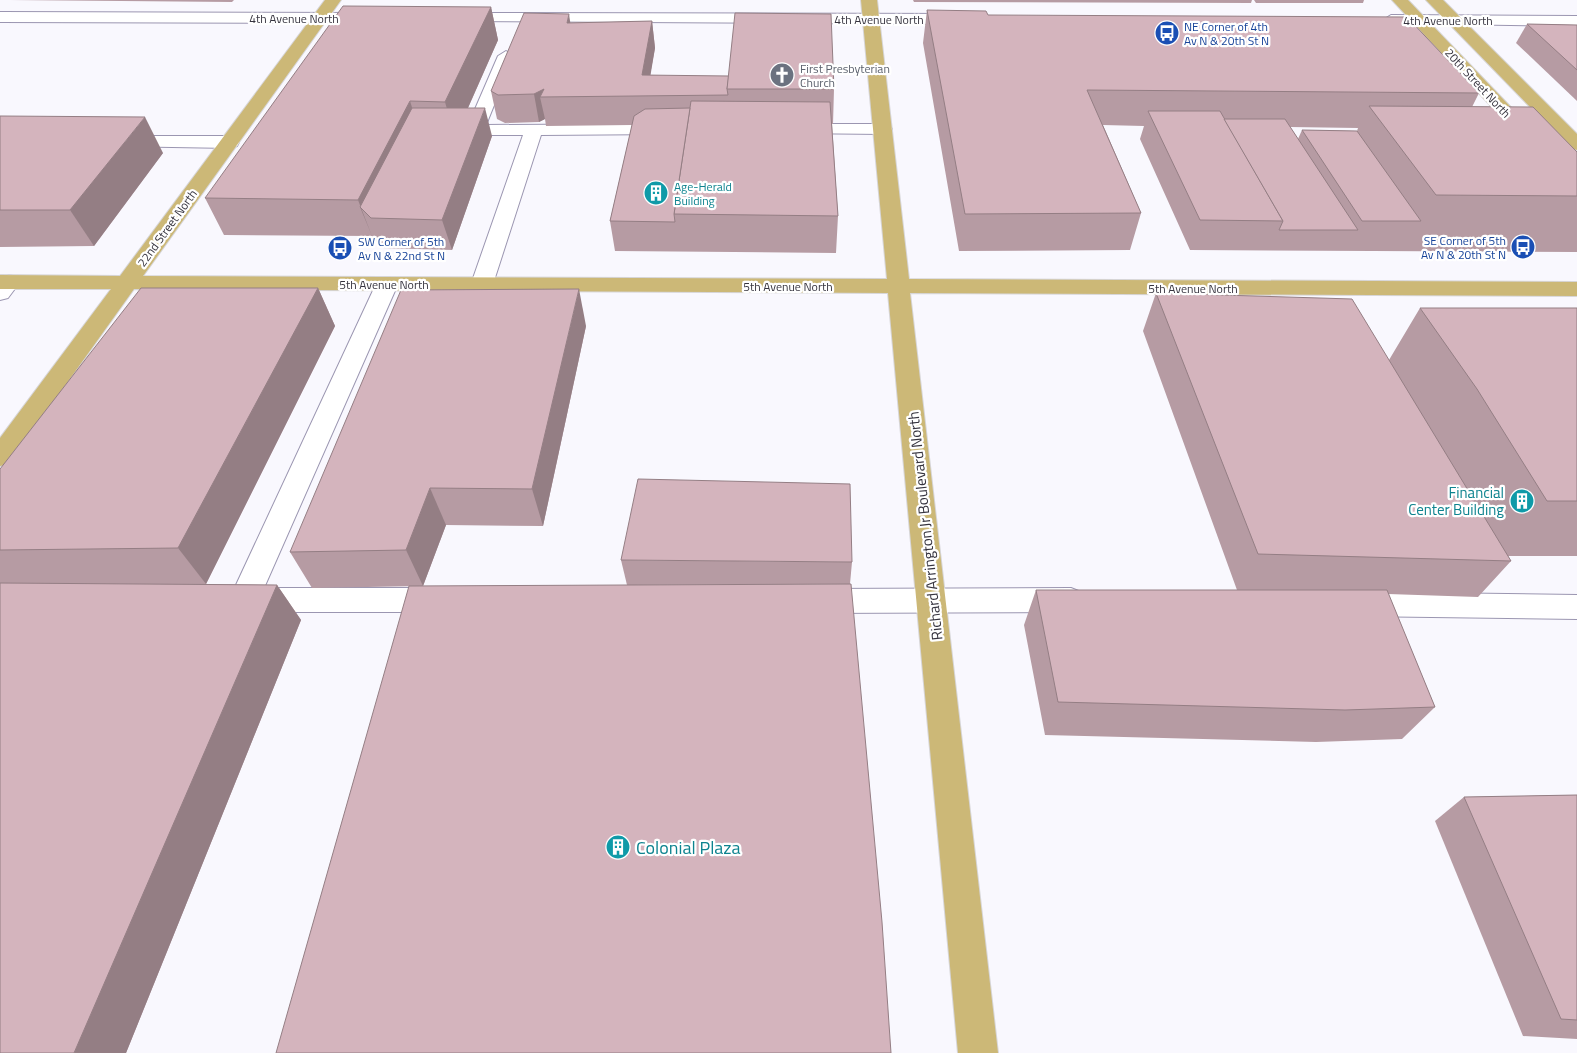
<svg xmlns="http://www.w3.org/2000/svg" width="1577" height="1053" font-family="'Titillium Web',sans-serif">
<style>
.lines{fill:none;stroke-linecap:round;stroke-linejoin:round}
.minor-casing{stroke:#9b96b1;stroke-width:2}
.major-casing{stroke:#d7d6d8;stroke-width:2}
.minor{fill:#fff;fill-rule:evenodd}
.major{fill:#ccb877;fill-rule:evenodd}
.wall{fill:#b69ba3;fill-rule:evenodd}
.shaded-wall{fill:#947e84}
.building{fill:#d4b4bd;stroke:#947e84}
.labels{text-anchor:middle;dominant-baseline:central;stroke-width:4.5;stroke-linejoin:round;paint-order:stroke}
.far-street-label{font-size:12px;fill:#35333e;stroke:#fff}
.far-transit-label{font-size:12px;fill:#164399;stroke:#fff;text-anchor:start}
.far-worship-label{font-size:12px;fill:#5b616d;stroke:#fff;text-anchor:start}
.far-culture-label{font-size:12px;fill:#0d838f;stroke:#fff;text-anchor:start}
.culture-label{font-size:15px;fill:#0d838f;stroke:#fff;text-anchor:end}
.street-label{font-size:15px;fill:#35333e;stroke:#fff}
.near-culture-label{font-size:18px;fill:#0d838f;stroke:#fff;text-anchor:start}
</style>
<rect width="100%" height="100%" fill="#f9f8fe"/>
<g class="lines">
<defs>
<g id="minor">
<path d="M0,12L371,13L379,18L371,23L0,22Z"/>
<path d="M456,13L963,14L971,19L963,24L451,21L448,18L451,15Z"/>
<path d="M1391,15L1577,16V26L1386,23L1383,20Z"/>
<path d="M506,51L514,56L486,125L667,124L673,125L676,129L673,133L667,134L541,135L493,284L490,289L482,291L474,289L471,284L523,135H475L469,134L466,130L498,56Z"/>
<path d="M795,124H883L889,125L892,129L889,133L883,134L789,133L786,129L789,125Z"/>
<path d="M121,136H230L237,138L239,142L237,146L230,148L114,146L112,142L114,138Z"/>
<path d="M9,275L17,277L20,282L8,298L0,300V279Z"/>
<path d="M387,277L395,279L398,284L264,588H441L451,592L456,600L451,608L441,612H244L234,608L229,600L376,284L379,279Z"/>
<path d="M1071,588L1081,592L1086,600L1081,608L1071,612L816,613L806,609L801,601L806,593L816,589Z"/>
<path d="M1356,592L1577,595V619L1356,616L1346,612L1341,604L1346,596Z"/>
</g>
<g id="major">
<path d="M325,0H341L143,276L887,279L861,0H877L909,279L1577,282V296L910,293L998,1053H958L888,293L134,289L9,464L0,466V438L111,289H0V275L120,276Z"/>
<path d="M1392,0H1408L1577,176V193L1570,191Z"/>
<path d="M1426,0H1443L1577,134V150L1570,148Z"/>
</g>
</defs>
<use href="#minor" class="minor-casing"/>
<use href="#major" class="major-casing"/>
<use href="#minor" class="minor"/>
<use href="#major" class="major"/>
</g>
<g class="wall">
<path d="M10,0H234L232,2Z"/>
<path d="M913,0H1252L1251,3L914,2Z"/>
<path d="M1254,0H1364L1363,3H1256Z"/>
<path d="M491,7L498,40L468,108L492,136L452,250L382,248L372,236L224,235L205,198Z"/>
<path d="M927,10L988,15L1479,93L1472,107L1577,152V252L1190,250L1140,139L1144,126L1103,125L1141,213L1130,250L959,251L923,43ZM1290,127L1358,128L1357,131L1302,130L1298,139Z"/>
<path d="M652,21L655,48L650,75L834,89L833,124H832L838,216L836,253L615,251L610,221L632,125L546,126L545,119L539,122L505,123L497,119L491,91L570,23Z"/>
<path d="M1527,24L1577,25V101L1516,43Z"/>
<path d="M0,116L163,153L94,246L0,247Z"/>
<path d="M318,288L335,326L206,584H161L277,585L301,620L126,1053H0V469Z"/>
<path d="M1156,293L1389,360L1420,308H1577V556H1508L1511,561L1478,597L1388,594L1435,707L1402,739L1316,742L1045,735L1024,625L1036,590H1237L1143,331Z"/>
<path d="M586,326L543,526L446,525L423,586L312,588L290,552Z"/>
<path d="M621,560L852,562L850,584L627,585Z"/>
<path d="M1577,795V1039L1523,1036L1435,821L1464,797Z"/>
</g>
<g class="shaded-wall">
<path d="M491,7L498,40L455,137L445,102Z"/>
<path d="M569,14L573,41L567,23Z"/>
<path d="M652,21L655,48L647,96L642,75Z"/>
<path d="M544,89L540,97L545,119L539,122L534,94Z"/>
<path d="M410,101L421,136L360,207L372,236L358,200Z"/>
<path d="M485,108L492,136L452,250L442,220Z"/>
<path d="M145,117L163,153L94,246L70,210Z"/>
<path d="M318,288L335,326L206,584L178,548Z"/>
<path d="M579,289L586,326L543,526L532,489Z"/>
<path d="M430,488L446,525L423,586L406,550Z"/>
<path d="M277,585L301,620L126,1053H74Z"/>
</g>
<g class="building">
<path d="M343,6L491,7L445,102L410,101L358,200L205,198Z"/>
<path d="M927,10L986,11L988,15L1407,17L1479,93L1087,90L1141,213L965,214Z"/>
<path d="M524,13L569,14L567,23L652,21L642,75L729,76L727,89L728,95L540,97L544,89L534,94L498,95L491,91Z"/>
<path d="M735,13L831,14L834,89H727Z"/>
<path d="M1527,24L1577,25V70Z"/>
<path d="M691,101L830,102L838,216L674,214Z"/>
<path d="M1369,106L1533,107L1577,152V196L1436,195Z"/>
<path d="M412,108H485L442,220L371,218L360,207Z"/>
<path d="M690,108L674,214L675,222L610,221L634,116L645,109Z"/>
<path d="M1148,111H1220L1283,221L1200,220Z"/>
<path d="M0,116L145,117L70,210H0Z"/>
<path d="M1224,119H1285L1358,230H1279L1283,221Z"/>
<path d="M1302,130L1357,131L1421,221H1362Z"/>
<path d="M141,288H318L178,548L0,550V469Z"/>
<path d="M579,289L532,489L430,488L406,550L290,552L401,290Z"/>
<path d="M1156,293L1352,299L1511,561L1258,554Z"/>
<path d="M1420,308H1577V501H1547L1477,389Z"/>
<path d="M638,479L850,484L852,562L621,560Z"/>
<path d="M0,583L277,585L74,1053H0Z"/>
<path d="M851,584L882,922L891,1053H276L409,586Z"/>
<path d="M1036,590H1387L1435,707L1345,710L1058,702Z"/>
<path d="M1577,795V1020L1561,1019L1464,797Z"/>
</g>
<defs>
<symbol id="bus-disc" viewBox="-11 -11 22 22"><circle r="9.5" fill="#1a4fb4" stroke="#fff"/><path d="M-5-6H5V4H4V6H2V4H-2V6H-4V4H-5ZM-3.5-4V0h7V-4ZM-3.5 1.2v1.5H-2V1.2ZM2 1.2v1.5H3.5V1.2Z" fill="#fff"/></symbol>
<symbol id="church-disc" viewBox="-11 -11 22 22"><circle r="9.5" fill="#6b7280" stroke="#fff"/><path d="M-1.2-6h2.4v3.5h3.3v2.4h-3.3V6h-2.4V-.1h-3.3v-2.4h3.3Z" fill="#fff"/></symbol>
<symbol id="building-disc" viewBox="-11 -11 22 22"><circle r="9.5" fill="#0f9aa8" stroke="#fff"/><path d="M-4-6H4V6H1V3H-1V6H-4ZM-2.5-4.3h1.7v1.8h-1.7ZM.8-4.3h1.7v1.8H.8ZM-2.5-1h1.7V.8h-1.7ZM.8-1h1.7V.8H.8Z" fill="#fff"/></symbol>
</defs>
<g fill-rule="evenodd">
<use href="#bus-disc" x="1153" y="19" width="28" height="28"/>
<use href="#church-disc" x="768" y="61" width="28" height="28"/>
<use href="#building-disc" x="642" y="179" width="28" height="28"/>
<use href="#bus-disc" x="1509" y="233" width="28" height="28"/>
<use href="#bus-disc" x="326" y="234" width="28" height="28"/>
<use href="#building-disc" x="1508" y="487" width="28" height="28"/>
<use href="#building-disc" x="604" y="833" width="28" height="28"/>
</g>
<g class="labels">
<g class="far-street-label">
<text x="294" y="18">4th Avenue North</text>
<text x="879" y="19">4th Avenue North</text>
<text x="1448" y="20">4th Avenue North</text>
<text transform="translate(1478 83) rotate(47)">20th Street North</text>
<text transform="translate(167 228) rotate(-54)">22nd Street North</text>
<text x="384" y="284">5th Avenue North</text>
<text x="788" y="286">5th Avenue North</text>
<text x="1193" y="288">5th Avenue North</text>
</g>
<g class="far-transit-label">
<text x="1184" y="26">NE Corner of 4th<tspan x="1184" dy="14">Av N &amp; 20th St N</tspan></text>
<text x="1506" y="240" text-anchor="end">SE Corner of 5th<tspan x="1506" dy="14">Av N &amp; 20th St N</tspan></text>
<text x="358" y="241">SW Corner of 5th<tspan x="358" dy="14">Av N &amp; 22nd St N</tspan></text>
</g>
<g class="far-worship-label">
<text x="800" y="68">First Presbyterian<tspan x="800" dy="14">Church</tspan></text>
</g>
<g class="far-culture-label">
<text x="674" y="186">Age-Herald<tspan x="674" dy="14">Building</tspan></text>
</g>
<g class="culture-label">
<text x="1504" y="492">Financial<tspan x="1504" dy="17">Center Building</tspan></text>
</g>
<g class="street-label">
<text transform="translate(925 526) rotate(-96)">Richard Arrington Jr Boulevard North</text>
</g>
<g class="near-culture-label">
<text x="636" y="847">Colonial Plaza</text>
</g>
</g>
</svg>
